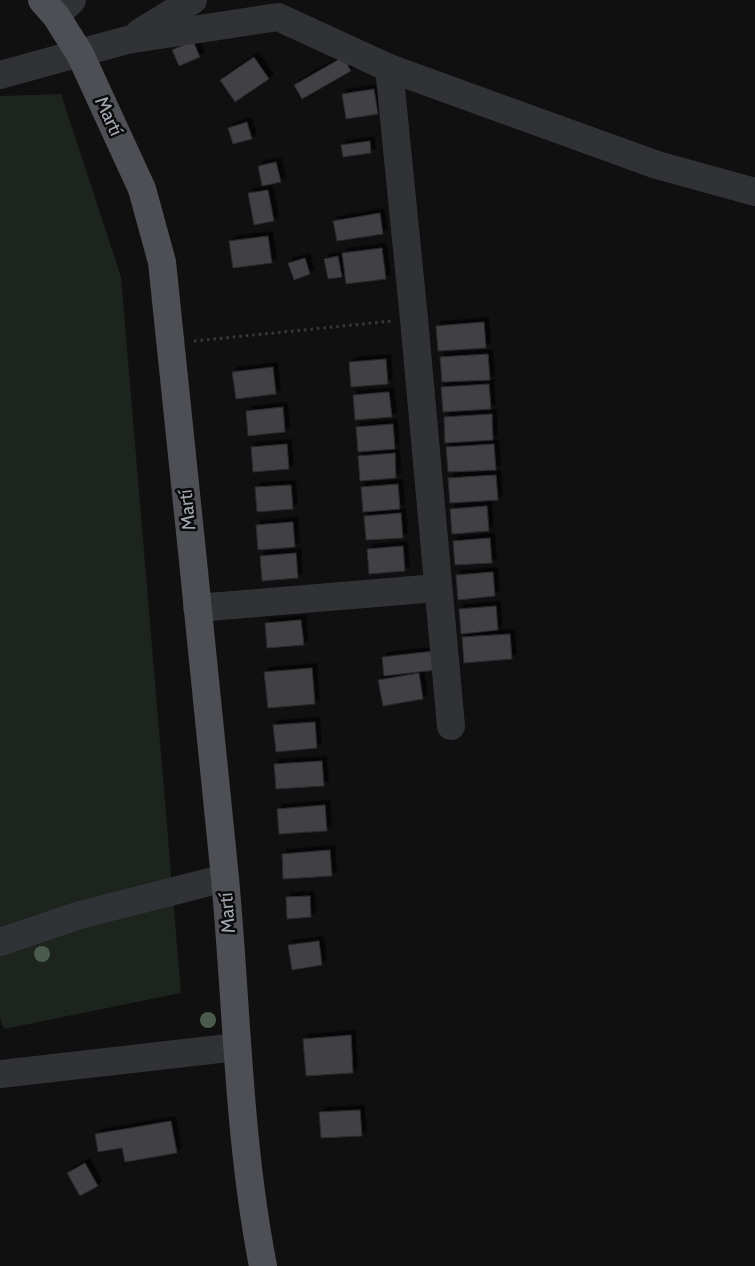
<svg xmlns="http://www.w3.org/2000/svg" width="755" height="1266" font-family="Cabin,sans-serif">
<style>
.green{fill:#1d241e}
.building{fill:#3f4044;stroke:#2a2a2d;filter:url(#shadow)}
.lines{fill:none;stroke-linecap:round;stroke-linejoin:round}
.path{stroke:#37393d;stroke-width:3;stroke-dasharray:2.5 4;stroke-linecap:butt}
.minor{stroke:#313236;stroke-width:28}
.major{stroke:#4e4f55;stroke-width:28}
.tree{fill:#4a5c4e}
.labels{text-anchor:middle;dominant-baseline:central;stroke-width:5;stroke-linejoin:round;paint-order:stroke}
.street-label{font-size:19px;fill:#a2a6b1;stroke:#0b0b0c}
</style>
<defs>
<filter id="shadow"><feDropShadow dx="4.5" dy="-4.5" stdDeviation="0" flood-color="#0009"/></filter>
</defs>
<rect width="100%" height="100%" fill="#101011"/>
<path class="green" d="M61,94L121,277L181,993L4,1029L0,1018V96Z"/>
<g class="building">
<path d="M193,41L200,57L179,66L172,50Z"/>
<path d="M254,57L269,79L235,102L220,80Z"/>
<path d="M343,57L351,71L302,99L294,85Z"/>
<path d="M374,89L378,114L346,119L342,94Z"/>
<path d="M247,122L252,139L233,144L228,128Z"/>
<path d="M370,141L371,153L343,157L341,145Z"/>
<path d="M276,162L281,182L262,186L258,166Z"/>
<path d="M268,190L274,221L254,225L248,193Z"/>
<path d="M380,213L383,234L337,241L333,221Z"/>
<path d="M268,236L272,263L233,268L229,241Z"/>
<path d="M382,248L386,279L346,284L342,253Z"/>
<path d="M338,256L342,277L328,279L324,259Z"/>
<path d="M305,258L310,274L294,280L288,263Z"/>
<path d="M484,322L486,348L438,351L436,326Z"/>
<path d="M488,354L490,380L442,382L440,357Z"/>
<path d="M386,359L388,384L351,387L349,362Z"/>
<path d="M273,367L276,394L236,399L232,372Z"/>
<path d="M489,384L491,409L443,412L441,387Z"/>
<path d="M389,392L392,417L355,420L353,395Z"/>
<path d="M283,407L285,432L248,436L246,411Z"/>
<path d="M492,414L493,440L445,443L444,417Z"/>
<path d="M393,424L395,449L358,452L356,427Z"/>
<path d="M287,444L289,469L253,472L251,447Z"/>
<path d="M494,444L496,470L448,472L446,447Z"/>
<path d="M395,453L396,478L360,481L358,456Z"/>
<path d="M496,475L498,500L450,503L448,478Z"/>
<path d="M398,484L400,509L363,512L361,487Z"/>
<path d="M291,485L293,509L257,512L255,487Z"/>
<path d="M487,506L489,531L452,534L450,509Z"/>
<path d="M401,513L403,538L366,540L364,516Z"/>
<path d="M293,522L295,547L258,550L256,525Z"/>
<path d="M490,538L492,563L455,565L453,541Z"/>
<path d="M403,546L405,571L369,574L367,549Z"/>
<path d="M296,553L298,578L262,581L260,556Z"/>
<path d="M493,572L495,596L458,600L456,575Z"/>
<path d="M496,606L498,630L461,634L459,609Z"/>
<path d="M301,620L304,645L267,648L265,623Z"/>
<path d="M510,634L512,659L464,663L462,637Z"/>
<path d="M434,651L436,670L384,676L382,657Z"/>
<path d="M312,668L315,704L268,708L264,672Z"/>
<path d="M419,673L423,699L383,706L378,680Z"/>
<path d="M315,722L317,748L276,752L273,725Z"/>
<path d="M322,761L324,786L276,789L274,764Z"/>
<path d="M325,805L327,831L279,834L277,809Z"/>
<path d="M330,850L332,876L283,879L282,854Z"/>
<path d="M310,896L311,917L287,919L286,897Z"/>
<path d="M319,941L322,965L292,970L288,945Z"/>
<path d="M351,1035L353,1073L306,1076L303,1039Z"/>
<path d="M360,1110L362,1136L321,1138L319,1112Z"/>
<path d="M171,1121L177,1153L125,1162L122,1148L98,1152L95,1134Z"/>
<path d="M85,1163L98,1186L80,1196L67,1173Z"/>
</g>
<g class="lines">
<path class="path" d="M194,341L392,321"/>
<g class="minor">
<path d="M56,16L72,0"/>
<path d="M139,33L193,0"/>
<path d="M389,68L414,319L451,726"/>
<path d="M0,75L127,40L278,17L389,68L657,165L755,192"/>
<path d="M197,608L437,588"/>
<path d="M0,942L80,915L225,878"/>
<path d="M0,1074L237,1047"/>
</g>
<path class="major" d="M42,0L56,16L80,54L142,189L162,262C184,467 204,673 225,878C237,1007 238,1138 263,1266"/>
</g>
<g class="tree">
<circle cx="42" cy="954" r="8"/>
<circle cx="208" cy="1020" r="8"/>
</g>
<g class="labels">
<g class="street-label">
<text transform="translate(109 116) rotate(65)">Martí</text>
<text transform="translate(187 510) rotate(-96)">Martí</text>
<text transform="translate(227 913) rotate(-94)">Martí</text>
</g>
</g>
</svg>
